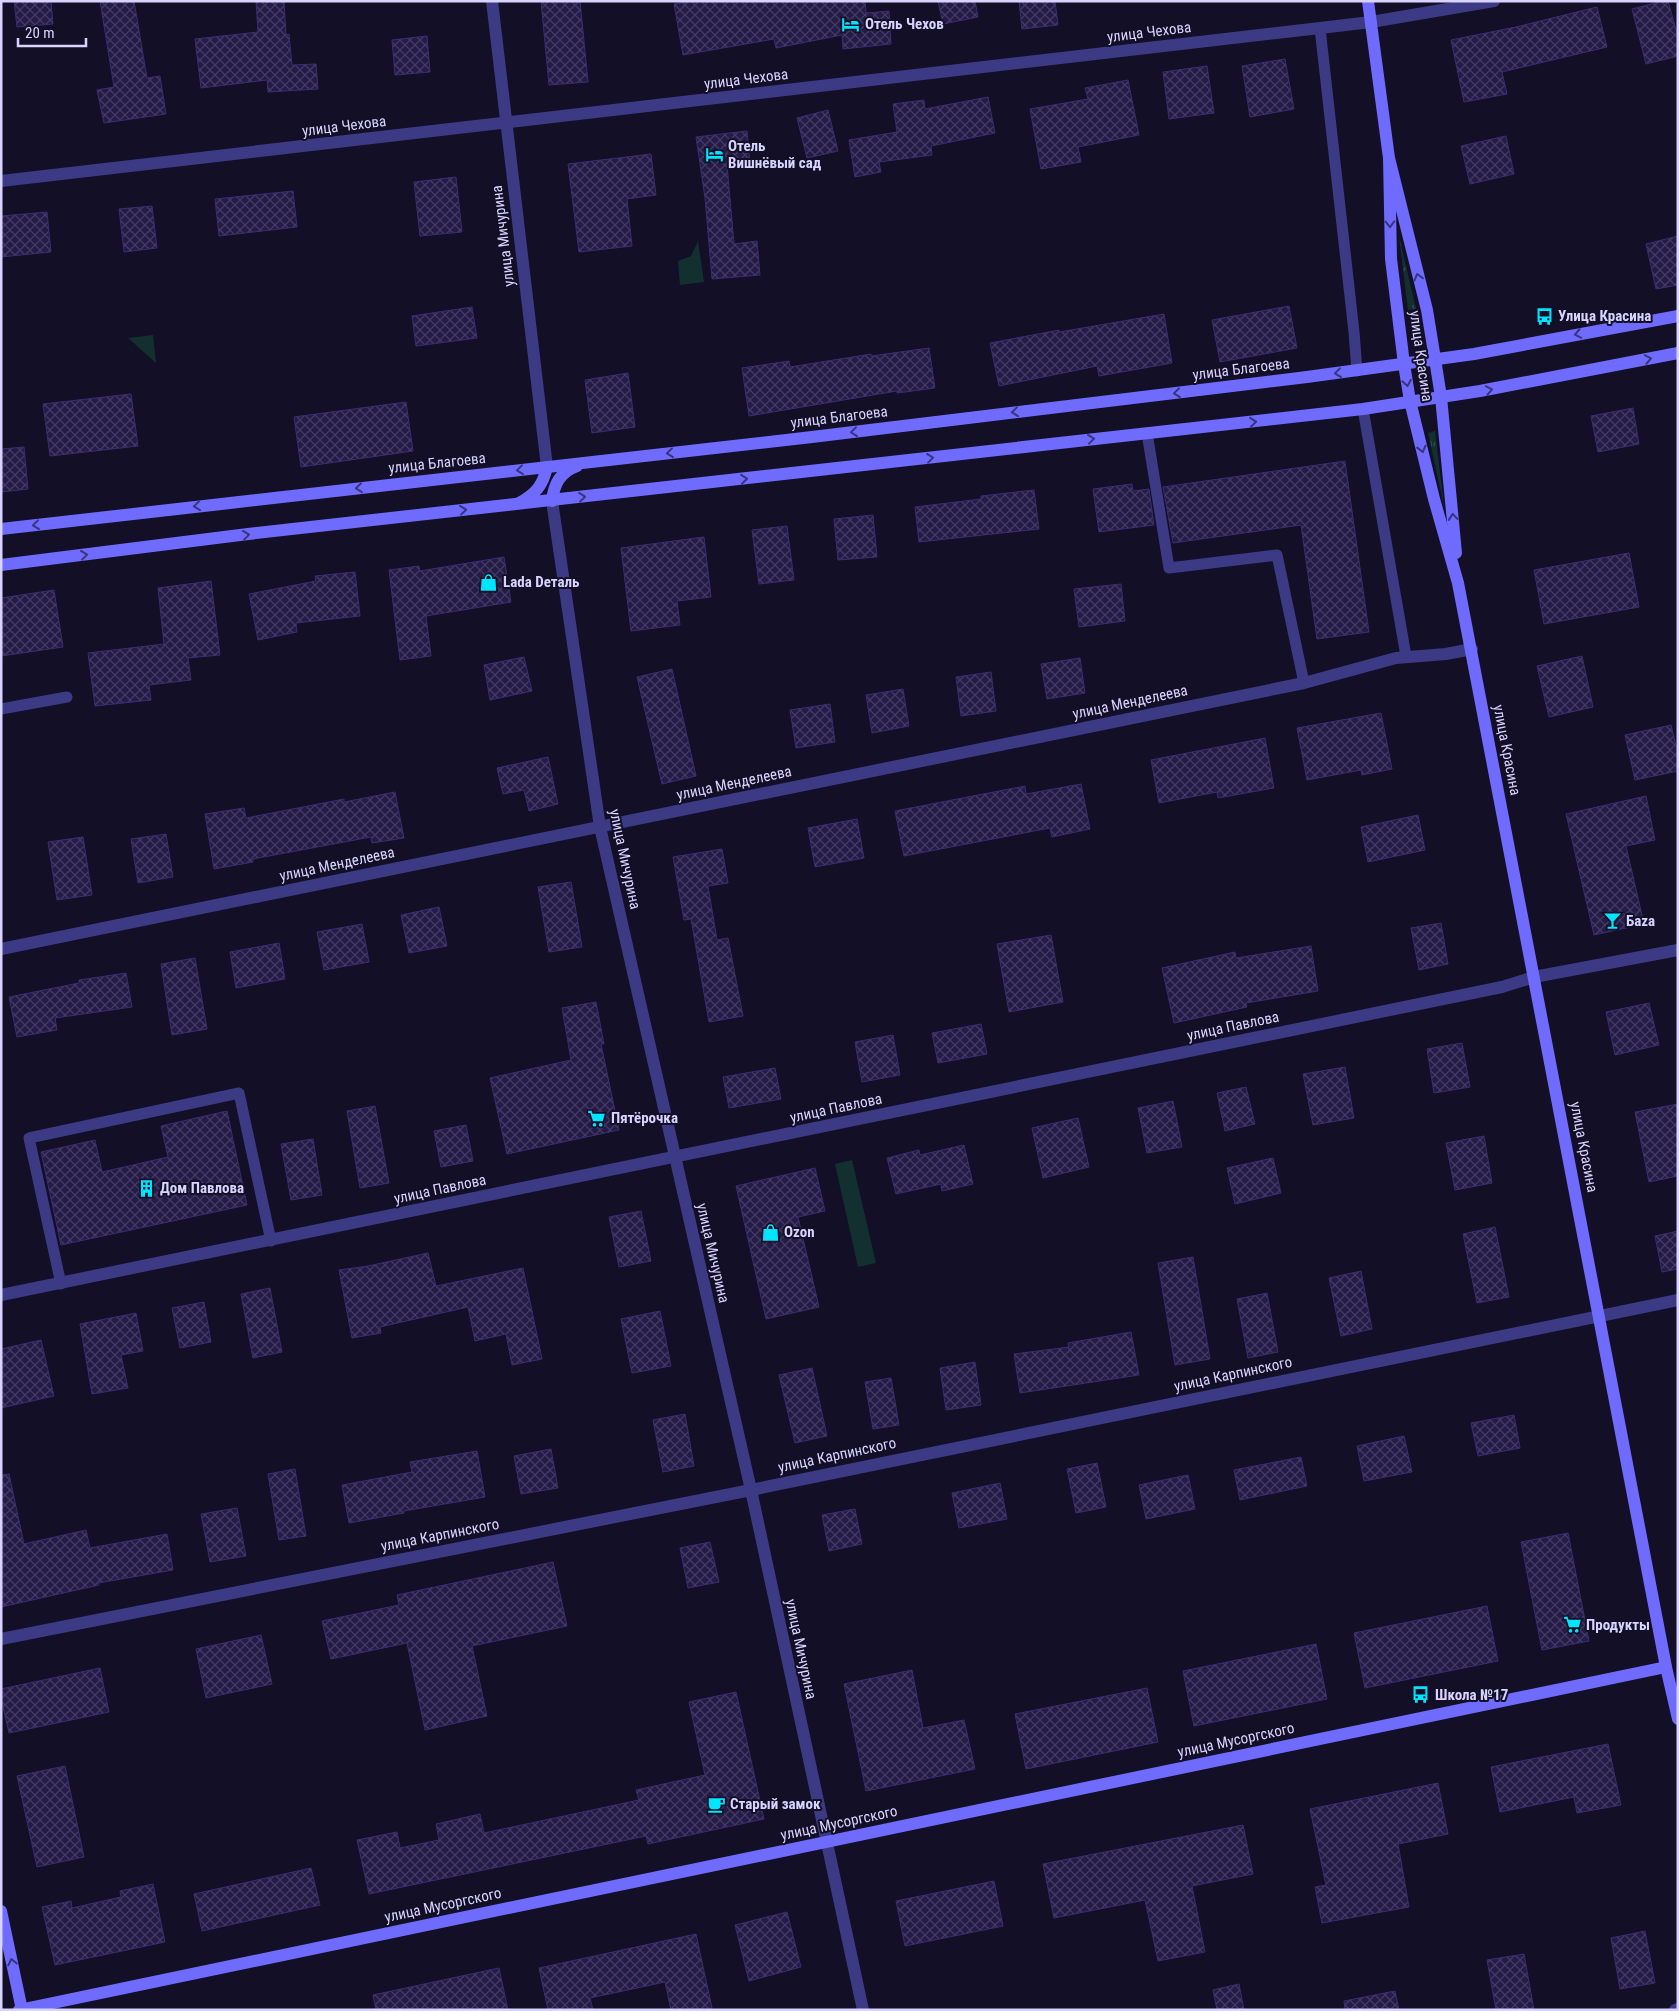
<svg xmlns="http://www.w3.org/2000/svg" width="1679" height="2011" font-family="'Roboto Condensed',sans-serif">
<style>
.grass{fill:url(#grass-tufts)}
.park{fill:#12302f}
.building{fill:url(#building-cross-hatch);stroke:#3b2d73}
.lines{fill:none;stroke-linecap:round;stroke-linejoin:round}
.lane{stroke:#3d3a85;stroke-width:11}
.street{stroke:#3d3a85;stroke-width:12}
.secondary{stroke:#6f6bff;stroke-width:12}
.oneway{stroke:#38347d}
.labels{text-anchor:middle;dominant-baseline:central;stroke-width:4;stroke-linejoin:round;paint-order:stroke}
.poi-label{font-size:15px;font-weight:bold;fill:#d9d4ff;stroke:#130f26;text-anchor:start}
.street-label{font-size:15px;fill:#d9d4ff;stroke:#130f26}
</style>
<defs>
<pattern id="grass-tufts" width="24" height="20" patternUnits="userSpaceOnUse" patternTransform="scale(1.25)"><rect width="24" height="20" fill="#12302f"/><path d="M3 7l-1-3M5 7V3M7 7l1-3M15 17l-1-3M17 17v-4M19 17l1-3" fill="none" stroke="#344d4e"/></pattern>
<pattern id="building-cross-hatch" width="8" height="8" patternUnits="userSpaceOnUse" patternTransform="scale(1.25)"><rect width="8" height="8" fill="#241b47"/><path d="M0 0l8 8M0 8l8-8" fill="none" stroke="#433b63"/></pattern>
</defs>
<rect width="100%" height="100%" fill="#130f26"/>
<g class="grass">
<path d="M1399,236L1416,309L1408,310Z"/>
<path d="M1435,431L1444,506L1428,433Z"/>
</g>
<g class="park">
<path d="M698,241L704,282L680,285L678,261L691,256Z"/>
<path d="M153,335L156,363L128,338Z"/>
<path d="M852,1160L876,1263L858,1267L835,1164Z"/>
</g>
<g class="building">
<path d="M14,1H51L53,24L17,27Z"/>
<path d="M100,1H134L147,78L160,76L166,114L104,123L97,90L114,87Z"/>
<path d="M256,1H284L286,35L289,34L292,65L316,64L318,89L268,92L267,80L201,88L195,39L258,32Z"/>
<path d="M541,1H580L588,82L549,85Z"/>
<path d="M693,1H865L866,13L889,11L891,44L843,49L842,35L776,48L774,39L683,55L674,4Z"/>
<path d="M938,1H975L978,17L943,24Z"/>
<path d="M1019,1H1055L1058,25L1022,29Z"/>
<path d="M1663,1H1668L1678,37V56L1646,64L1632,9Z"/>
<path d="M1597,7L1607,47L1502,72L1507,94L1464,102L1451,40L1516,27Z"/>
<path d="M427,36L430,72L395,75L392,40Z"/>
<path d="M1285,59L1294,109L1250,117L1242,66Z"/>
<path d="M1207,66L1214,113L1169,119L1163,72Z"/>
<path d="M1128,80L1139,135L1078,147L1081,162L1041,169L1030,109L1088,99L1085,88Z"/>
<path d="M988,97L995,133L931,146L932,155L879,162L881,172L855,177L849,140L897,132L893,104L924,100L925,109Z"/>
<path d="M828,110L838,151L807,158L797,118Z"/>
<path d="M747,131L750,163L727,165L734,244L757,241L760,275L712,279L705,198L696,137Z"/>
<path d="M1506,136L1514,174L1470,184L1461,146Z"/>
<path d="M651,154L656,195L627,199L632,246L579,252L568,164Z"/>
<path d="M456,177L462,232L420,236L414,182Z"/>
<path d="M293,191L297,227L219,236L215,199Z"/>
<path d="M152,206L157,248L124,252L119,209Z"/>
<path d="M47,212L51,252L1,257V216Z"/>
<path d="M1678,236V285L1656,289L1646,244Z"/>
<path d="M1289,306L1297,348L1220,362L1212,320Z"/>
<path d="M472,307L477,338L416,346L412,316Z"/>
<path d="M1164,314L1172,363L1099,376L1097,366L999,386L990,343L1059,330V332Z"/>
<path d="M929,348L935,388L897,393V391L749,416L742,368L789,361L790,367L871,354V356Z"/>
<path d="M628,373L635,427L592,433L585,380Z"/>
<path d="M131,394L138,446L50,456L43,404Z"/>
<path d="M406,402L413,451L301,467L294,417Z"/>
<path d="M1633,408L1639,444L1598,452L1591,416Z"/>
<path d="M24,447L28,489L1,492V449Z"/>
<path d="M1345,461L1369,632L1317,639L1301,525L1173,543L1163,487Z"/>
<path d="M1132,484L1133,491L1149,489L1154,525L1099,532L1093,489Z"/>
<path d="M1034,490L1039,529L919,542L915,507L981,499V496Z"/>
<path d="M873,515L877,557L838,560L834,519Z"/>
<path d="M787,526L794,580L759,584L752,530Z"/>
<path d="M704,537L711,597L677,601L680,625L631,631L621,548Z"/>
<path d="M1629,553L1639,607L1544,624L1534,570Z"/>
<path d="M504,557L511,602L426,616L431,656L400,660L389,570L419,566L420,571Z"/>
<path d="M355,572L360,616L296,623L297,632L258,640L249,594L316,581L315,576Z"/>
<path d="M211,581L220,655L188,658L191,680L149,685L151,700L95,706L88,653L164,644L158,588Z"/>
<path d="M1121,584L1125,621L1079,627L1074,589Z"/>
<path d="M54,590L63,647L1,656V598Z"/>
<path d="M1582,656L1593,707L1549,717L1537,666Z"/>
<path d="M524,657L532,691L490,700L484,665Z"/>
<path d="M1080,658L1085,693L1047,699L1041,664Z"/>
<path d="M672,669L696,776L662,784L637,677Z"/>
<path d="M991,672L996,711L961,716L956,677Z"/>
<path d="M903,689L909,726L872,733L866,695Z"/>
<path d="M830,704L835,742L796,748L790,710Z"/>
<path d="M1381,713L1392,769L1362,775L1361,770L1307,780L1297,728Z"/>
<path d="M1671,725L1678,754V771L1635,780L1625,735Z"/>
<path d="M1265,738L1274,788L1218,798L1217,792L1159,803L1151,760Z"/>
<path d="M548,757L558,804L529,811L524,790L503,794L497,768Z"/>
<path d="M1081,784L1090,829L1052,837L1050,828L904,856L895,811L1025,786L1026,794Z"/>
<path d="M395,792L404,838L372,843L371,837L253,859V862L214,869L205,814L244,808L246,818L344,799V802Z"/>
<path d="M1646,796L1655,840L1626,846L1644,924L1594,935L1566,814Z"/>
<path d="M1418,815L1425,850L1368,862L1361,827Z"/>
<path d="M857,819L864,858L815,867L808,828Z"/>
<path d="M166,834L173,877L138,883L131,839Z"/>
<path d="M83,837L92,895L57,900L48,842Z"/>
<path d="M722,849L728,883L708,886L717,940L728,938L743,1016L709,1022L691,919L684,920L673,857Z"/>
<path d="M571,882L582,947L549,952L538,887Z"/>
<path d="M439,907L447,946L409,953L401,915Z"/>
<path d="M1441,923L1448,964L1419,970L1411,928Z"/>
<path d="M362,924L369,962L324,970L317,932Z"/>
<path d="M1051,935L1063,1002L1009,1012L997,944Z"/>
<path d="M279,943L285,979L236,988L230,952Z"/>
<path d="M1311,946L1318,991L1246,1003L1247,1007L1174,1023L1162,968L1235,952L1236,958Z"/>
<path d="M195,958L207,1029L172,1035L161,964Z"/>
<path d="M126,973L132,1007L55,1018L57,1030L17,1037L9,997L79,983V980Z"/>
<path d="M596,1002L604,1044H601L619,1130L507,1154L490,1078L571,1060L562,1008Z"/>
<path d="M1649,1003L1659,1045L1615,1055L1606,1012Z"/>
<path d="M981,1024L987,1054L938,1063L932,1033Z"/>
<path d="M893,1035L900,1075L862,1082L855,1042Z"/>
<path d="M1462,1043L1470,1087L1434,1093L1427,1049Z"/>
<path d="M1345,1067L1354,1118L1313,1125L1303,1074Z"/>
<path d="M775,1068L781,1099L729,1108L723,1077Z"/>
<path d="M1246,1087L1255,1124L1225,1131L1217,1093Z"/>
<path d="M1173,1101L1182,1147L1147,1153L1138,1108Z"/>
<path d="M1678,1104V1176L1649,1182L1635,1112Z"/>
<path d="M375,1106L389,1183L360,1188L347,1111Z"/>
<path d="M227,1111L247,1205L61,1245L41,1152L95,1140L102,1172L168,1157L161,1126Z"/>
<path d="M1078,1118L1089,1167L1043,1178L1032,1128Z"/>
<path d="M466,1125L473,1161L441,1167L434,1131Z"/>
<path d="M1484,1136L1492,1183L1455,1190L1446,1143Z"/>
<path d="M313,1139L322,1195L291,1200L281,1144Z"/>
<path d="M964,1145L973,1184L942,1191L941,1184L896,1194L887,1158L919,1150L920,1155Z"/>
<path d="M1273,1158L1281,1193L1235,1204L1227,1168Z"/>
<path d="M815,1168L825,1211L798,1217L819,1307L766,1319L736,1186Z"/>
<path d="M641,1211L651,1261L619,1267L609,1217Z"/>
<path d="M1495,1227L1509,1297L1477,1303L1463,1234Z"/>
<path d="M1678,1231V1269L1662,1272L1655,1236Z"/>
<path d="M428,1253L436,1286L523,1268L542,1359L512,1365L506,1334L475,1341L468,1307L380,1327L381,1333L352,1338L339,1270L368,1266Z"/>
<path d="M1193,1257L1210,1359L1175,1365L1158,1263Z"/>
<path d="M1361,1271L1372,1329L1341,1336L1329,1278Z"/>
<path d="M270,1288L282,1352L253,1358L241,1294Z"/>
<path d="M1267,1293L1278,1352L1248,1358L1237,1299Z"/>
<path d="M204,1302L211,1342L180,1348L172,1308Z"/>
<path d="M660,1311L671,1366L632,1373L621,1319Z"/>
<path d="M136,1313L143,1351L121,1355L128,1388L92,1394L80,1324Z"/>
<path d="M1131,1332L1139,1375L1020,1393L1014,1354L1069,1347L1068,1343Z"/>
<path d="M41,1340L54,1396L1,1408V1349Z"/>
<path d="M975,1362L981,1405L946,1410L940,1368Z"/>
<path d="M812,1368L827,1436L795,1443L779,1375Z"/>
<path d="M891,1378L899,1425L873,1429L865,1382Z"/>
<path d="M685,1414L694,1466L663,1472L653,1420Z"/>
<path d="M1514,1415L1520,1448L1478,1456L1471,1423Z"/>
<path d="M1404,1436L1412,1472L1364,1481L1357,1446Z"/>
<path d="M551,1449L558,1488L521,1494L514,1456Z"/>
<path d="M477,1451L485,1497L404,1511V1513L349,1523L342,1485L412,1472L410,1462Z"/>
<path d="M1301,1457L1307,1486L1240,1500L1234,1470Z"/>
<path d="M1097,1463L1106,1507L1076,1513L1067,1469Z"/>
<path d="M295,1469L306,1536L279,1540L268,1474Z"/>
<path d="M9,1474L24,1544L86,1530L90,1548L167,1534L173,1570L98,1583L99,1585L1,1607V1475Z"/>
<path d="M1188,1475L1195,1509L1146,1519L1139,1485Z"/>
<path d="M1000,1483L1007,1519L959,1528L952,1493Z"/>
<path d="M237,1508L246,1556L210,1562L201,1514Z"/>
<path d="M855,1509L862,1544L829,1551L822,1515Z"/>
<path d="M1568,1533L1589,1641L1542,1650L1521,1542Z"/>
<path d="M710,1542L719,1582L688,1588L680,1548Z"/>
<path d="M553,1562L567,1626L472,1646L487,1716L425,1730L407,1643L331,1659L322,1621L399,1605L397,1595Z"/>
<path d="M1487,1606L1498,1661L1365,1688L1354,1633Z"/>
<path d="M261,1635L272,1684L206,1698L196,1649Z"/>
<path d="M1316,1644L1327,1699L1194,1726L1183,1671Z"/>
<path d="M100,1668L109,1712L9,1733L1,1698V1689Z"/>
<path d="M912,1670L923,1728L964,1720L975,1769L866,1791L844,1684Z"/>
<path d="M1147,1688L1158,1742L1026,1769L1015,1714Z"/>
<path d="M736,1692L764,1819L648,1844L646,1836L369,1894L357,1840L397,1832L400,1848L439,1840L436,1824L480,1814L484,1833L639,1800L636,1790L705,1775L689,1702Z"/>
<path d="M1608,1744L1621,1805L1577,1813L1574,1797L1500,1812L1491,1767Z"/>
<path d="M65,1766L84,1857L37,1867L17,1776Z"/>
<path d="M1438,1783L1448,1834L1398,1844L1409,1907L1322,1923L1315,1887L1326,1885L1310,1809Z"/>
<path d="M1243,1825L1253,1874L1192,1886L1205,1952L1158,1961L1145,1900L1054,1918L1043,1864Z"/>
<path d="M311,1868L320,1905L202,1931L194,1894Z"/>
<path d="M994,1881L1003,1926L905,1946L896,1901Z"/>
<path d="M153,1884L165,1942L55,1965L42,1907L71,1901L72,1908L121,1897L120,1891Z"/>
<path d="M787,1912L801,1967L749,1981L735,1925Z"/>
<path d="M1645,1931L1655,1983L1620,1989L1611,1938Z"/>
<path d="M696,1934L712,2008L703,2010H671L665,1982L590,1998L593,2010H548L539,1968Z"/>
<path d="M1524,1954L1534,2010H1496L1487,1960Z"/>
<path d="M499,1968L508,2010H376L373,1995Z"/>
<path d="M1239,1984L1244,2010H1217L1213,1990Z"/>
<path d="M1395,1991L1399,2010H1345L1344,2001Z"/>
</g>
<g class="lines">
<g class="lane">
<path d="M1320,28L1354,332L1357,371"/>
<path d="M1363,409L1406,656"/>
<path d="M1147,433L1169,568L1277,555L1304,683"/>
<path d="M1,709L67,697"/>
<path d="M61,1284L29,1138L239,1093L271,1241"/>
</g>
<g class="street">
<path d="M492,1L547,467"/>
<path d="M1,181L1320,28L1371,22L1494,1"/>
<path d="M552,501L600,827L751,1490L863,2010"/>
<path d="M1,949L1304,683L1396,658L1446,654L1472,649"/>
<path d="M1,1295L1502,987L1534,977L1678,950"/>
<path d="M1,1639L751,1490L1678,1300"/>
<path d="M1675,2010L1678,2009"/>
</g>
<g class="secondary">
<path d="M1368,1L1389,158L1427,310L1435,359L1441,397L1456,553"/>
<path d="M1389,158L1391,259L1404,364L1410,401L1434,499L1458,583L1666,1667L1678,1719"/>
<path d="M552,501C554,484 560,472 577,466"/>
<path d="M519,503C536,494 543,485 547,467"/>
<path d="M1,529L812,437L1307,377L1474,354L1678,316"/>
<path d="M1,565L248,534L1363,409L1480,391L1678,353"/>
<path d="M1,1911L22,2010"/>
<path d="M19,2010L1666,1667"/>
</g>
</g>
<defs><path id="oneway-chevron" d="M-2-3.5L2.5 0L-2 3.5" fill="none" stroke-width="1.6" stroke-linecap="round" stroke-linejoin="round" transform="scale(1.25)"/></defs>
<g class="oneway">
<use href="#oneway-chevron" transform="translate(1390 224) rotate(89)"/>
<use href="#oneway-chevron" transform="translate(1418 277) rotate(-105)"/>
<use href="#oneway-chevron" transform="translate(1578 334) rotate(169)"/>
<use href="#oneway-chevron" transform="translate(1648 359) rotate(-11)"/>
<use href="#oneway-chevron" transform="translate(1338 373) rotate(173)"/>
<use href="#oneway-chevron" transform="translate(1407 383) rotate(80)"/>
<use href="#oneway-chevron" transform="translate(1489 390) rotate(-11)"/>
<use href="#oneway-chevron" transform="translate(1177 393) rotate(173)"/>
<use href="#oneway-chevron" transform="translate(1015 412) rotate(173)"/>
<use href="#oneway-chevron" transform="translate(1253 422) rotate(-6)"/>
<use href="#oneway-chevron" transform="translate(854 432) rotate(173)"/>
<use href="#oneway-chevron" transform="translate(1091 439) rotate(-7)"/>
<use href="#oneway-chevron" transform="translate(1422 449) rotate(76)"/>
<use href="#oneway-chevron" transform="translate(670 453) rotate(174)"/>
<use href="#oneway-chevron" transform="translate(930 458) rotate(-7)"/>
<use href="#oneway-chevron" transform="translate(520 470) rotate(173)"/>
<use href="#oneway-chevron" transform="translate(744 479) rotate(-6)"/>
<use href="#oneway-chevron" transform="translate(359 488) rotate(174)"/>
<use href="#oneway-chevron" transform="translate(582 497) rotate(-6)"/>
<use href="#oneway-chevron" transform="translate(197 506) rotate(173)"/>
<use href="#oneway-chevron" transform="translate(463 510) rotate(-6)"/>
<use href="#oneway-chevron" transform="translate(1453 517) rotate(-95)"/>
<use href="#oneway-chevron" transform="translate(36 525) rotate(173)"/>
<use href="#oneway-chevron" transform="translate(246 535) rotate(-7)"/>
<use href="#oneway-chevron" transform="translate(84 555) rotate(-7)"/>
<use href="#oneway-chevron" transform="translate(12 1962) rotate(-102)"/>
</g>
<defs>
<symbol id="hotel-bare" viewBox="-9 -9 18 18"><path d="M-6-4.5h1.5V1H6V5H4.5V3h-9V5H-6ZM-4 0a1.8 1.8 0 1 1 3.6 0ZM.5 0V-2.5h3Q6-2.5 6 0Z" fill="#00e5ff" stroke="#130f26" stroke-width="2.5" paint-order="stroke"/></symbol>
<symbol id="bus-bare" viewBox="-9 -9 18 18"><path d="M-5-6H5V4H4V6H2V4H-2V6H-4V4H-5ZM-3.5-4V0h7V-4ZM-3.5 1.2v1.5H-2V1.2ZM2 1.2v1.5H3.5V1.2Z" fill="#00e5ff" stroke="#130f26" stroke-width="2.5" paint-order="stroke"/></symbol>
<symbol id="shop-bare" viewBox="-9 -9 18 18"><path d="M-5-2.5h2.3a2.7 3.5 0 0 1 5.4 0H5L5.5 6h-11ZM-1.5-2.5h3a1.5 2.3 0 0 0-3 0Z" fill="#00e5ff" stroke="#130f26" stroke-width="2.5" paint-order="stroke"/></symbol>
<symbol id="bar-bare" viewBox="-9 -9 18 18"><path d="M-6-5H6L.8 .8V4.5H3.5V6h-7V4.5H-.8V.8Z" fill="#00e5ff" stroke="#130f26" stroke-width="2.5" paint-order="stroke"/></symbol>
<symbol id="supermarket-bare" viewBox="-9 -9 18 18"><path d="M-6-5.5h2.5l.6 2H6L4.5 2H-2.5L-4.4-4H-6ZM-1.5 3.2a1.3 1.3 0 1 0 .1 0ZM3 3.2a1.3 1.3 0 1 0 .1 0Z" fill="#00e5ff" stroke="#130f26" stroke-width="2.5" paint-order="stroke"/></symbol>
<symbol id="building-bare" viewBox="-9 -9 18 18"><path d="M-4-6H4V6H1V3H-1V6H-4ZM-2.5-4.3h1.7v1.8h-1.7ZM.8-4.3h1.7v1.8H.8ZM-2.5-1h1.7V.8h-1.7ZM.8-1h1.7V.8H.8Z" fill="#00e5ff" stroke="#130f26" stroke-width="2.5" paint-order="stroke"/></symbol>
<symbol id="cafe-bare" viewBox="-9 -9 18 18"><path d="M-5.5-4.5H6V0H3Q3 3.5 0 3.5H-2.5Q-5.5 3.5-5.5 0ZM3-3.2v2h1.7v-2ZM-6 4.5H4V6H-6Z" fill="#00e5ff" stroke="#130f26" stroke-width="2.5" paint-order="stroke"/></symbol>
</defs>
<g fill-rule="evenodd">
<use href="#hotel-bare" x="838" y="12" width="25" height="25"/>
<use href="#hotel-bare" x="702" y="142" width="25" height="25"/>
<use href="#bus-bare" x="1532" y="304" width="25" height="25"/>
<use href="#shop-bare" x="476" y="570" width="25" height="25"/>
<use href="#bar-bare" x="1600" y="908" width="25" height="25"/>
<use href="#supermarket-bare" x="584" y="1106" width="25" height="25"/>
<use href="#building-bare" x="134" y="1176" width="25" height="25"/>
<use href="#shop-bare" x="758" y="1220" width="25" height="25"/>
<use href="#supermarket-bare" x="1560" y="1612" width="25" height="25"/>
<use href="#bus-bare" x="1408" y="1682" width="25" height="25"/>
<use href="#cafe-bare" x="704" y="1792" width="25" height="25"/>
</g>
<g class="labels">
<g class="poi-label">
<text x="865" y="24">Отель Чехов</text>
<text x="728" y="146">Отель<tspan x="728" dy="17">Вишнёвый сад</tspan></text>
<text x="1558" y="316">Улица Красина</text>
<text x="503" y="582">Lada Dеталь</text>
<text x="1626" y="921">Баza</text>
<text x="611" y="1118">Пятёрочка</text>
<text x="160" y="1188">Дом Павлова</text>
<text x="784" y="1232">Ozon</text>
<text x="1586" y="1625">Продукты</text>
<text x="1435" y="1695">Школа №17</text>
<text x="730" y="1804">Старый замок</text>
</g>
<g class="street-label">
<text transform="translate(1149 32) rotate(-7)">улица Чехова</text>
<text transform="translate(746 79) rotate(-7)">улица Чехова</text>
<text transform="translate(344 126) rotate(-7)">улица Чехова</text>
<text transform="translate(503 236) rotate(-97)">улица Мичурина</text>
<text transform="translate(1421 356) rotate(82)">улица Красина</text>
<text transform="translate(1241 369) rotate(-7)">улица Благоева</text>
<text transform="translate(839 417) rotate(-7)">улица Благоева</text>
<text transform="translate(437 463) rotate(-6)">улица Благоева</text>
<text transform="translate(1130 702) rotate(-12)">улица Менделеева</text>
<text transform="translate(1507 750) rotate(79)">улица Красина</text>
<text transform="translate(734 783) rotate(-12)">улица Менделеева</text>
<text transform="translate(625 859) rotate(78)">улица Мичурина</text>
<text transform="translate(337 864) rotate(-12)">улица Менделеева</text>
<text transform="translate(1233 1026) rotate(-12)">улица Павлова</text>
<text transform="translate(836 1108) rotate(-12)">улица Павлова</text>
<text transform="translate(1584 1147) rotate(79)">улица Красина</text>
<text transform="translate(440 1189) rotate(-12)">улица Павлова</text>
<text transform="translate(713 1253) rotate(77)">улица Мичурина</text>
<text transform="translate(1233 1374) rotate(-12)">улица Карпинского</text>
<text transform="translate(837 1455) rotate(-12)">улица Карпинского</text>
<text transform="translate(440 1535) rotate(-11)">улица Карпинского</text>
<text transform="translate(801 1649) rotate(78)">улица Мичурина</text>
<text transform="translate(1236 1740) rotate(-12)">улица Мусоргского</text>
<text transform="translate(839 1823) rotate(-12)">улица Мусоргского</text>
<text transform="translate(443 1905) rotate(-12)">улица Мусоргского</text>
</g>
</g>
<rect width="1679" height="2011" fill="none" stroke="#d9d4ff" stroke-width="5"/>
<path d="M18 38v8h68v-8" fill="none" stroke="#d9d4ff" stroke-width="2.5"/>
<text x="25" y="38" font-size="15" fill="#d9d4ff" stroke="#130f26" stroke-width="4" paint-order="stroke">20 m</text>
</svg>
